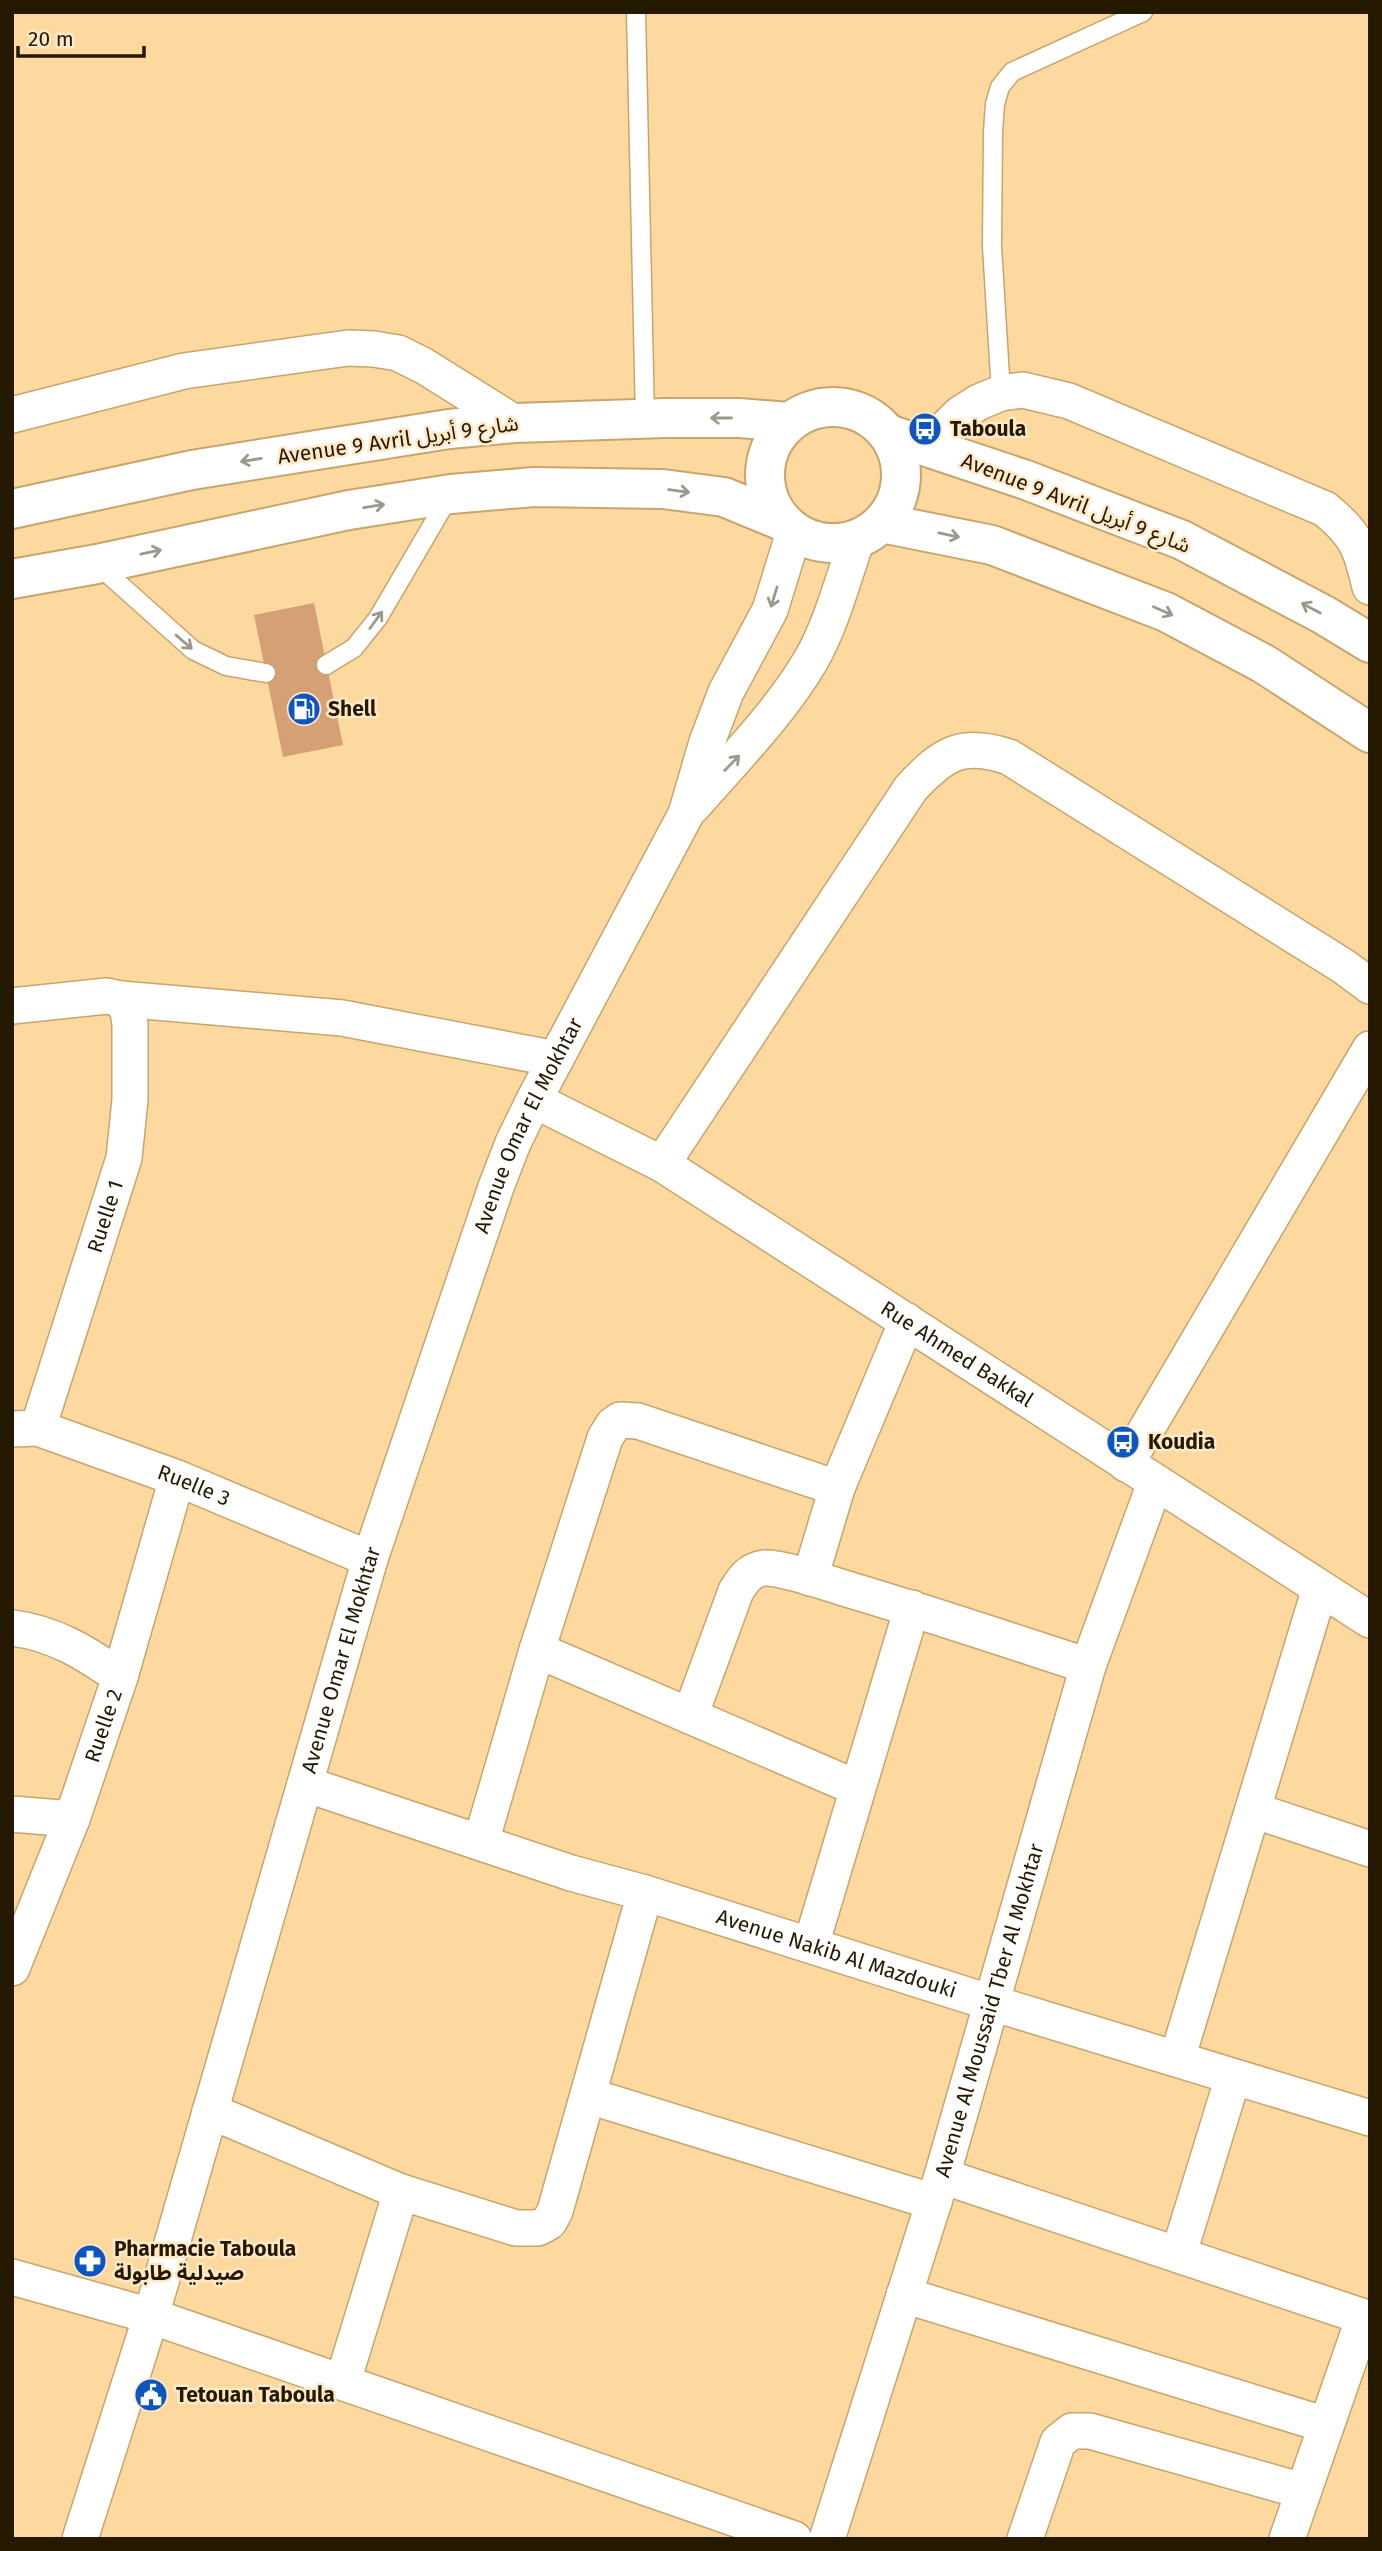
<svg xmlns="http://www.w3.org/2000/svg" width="1382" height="2551" font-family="'Fira Sans','Noto Sans Arabic',sans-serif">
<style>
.building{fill:#d5a075}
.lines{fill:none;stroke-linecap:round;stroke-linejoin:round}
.service-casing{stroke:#c7a56c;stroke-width:21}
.minor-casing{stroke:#c7a56c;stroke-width:38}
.trunk-casing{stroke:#c7a56c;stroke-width:42}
.service{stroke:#fff;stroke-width:18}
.minor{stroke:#fff;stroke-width:35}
.trunk{stroke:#fff;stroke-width:38}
.oneway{stroke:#9d988d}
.labels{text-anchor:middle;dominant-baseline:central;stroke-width:5;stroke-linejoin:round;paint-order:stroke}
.poi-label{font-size:21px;font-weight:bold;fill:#261902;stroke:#ffe9c7;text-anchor:start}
.street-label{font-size:21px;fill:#261902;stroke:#ffe9c7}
</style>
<rect width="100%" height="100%" fill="#fed99f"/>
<path class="building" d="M314,603L343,745L283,757L254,615Z"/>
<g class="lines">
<defs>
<g id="service">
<path d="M636,12L645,418"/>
<path d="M1001,393L992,246L993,132L995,104L1000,87L1012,72L1143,12"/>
<path d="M97,564L193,650L226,666L266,673"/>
<path d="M326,665L354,648L378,618L450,495"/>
</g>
<g id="minor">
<path d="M12,415L184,371L348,348L374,349L398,353L424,366L515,423"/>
<path d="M927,447L960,414L979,402L1001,393L1023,390L1069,401L1325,509C1357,535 1361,548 1370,587"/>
<path d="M693,806C734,759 779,714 811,660C832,623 843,579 857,539"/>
<path d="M12,1006L107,996L121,999L342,1018L556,1059"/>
<path id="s1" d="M534,1100L662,1164L1370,1620"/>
<path d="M662,1164L911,788C943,754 961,741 1009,757L1343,966L1370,986"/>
<path id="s2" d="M38,1428L124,1158L130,1100V1024L128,1011L121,999"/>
<path id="s3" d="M12,1429L38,1428L177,1478L370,1559"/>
<path d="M1126,1464L1370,1049"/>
<path d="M810,1578L837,1488L907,1321"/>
<path d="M12,1628C54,1633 86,1653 120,1677"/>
<path d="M537,1650L605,1438L613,1425L620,1420L638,1421L837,1488"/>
<path d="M690,1716L736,1591C743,1580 749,1570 764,1568C783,1567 827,1583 847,1589C928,1613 1008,1640 1088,1666"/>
<path id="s4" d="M305,1784L571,1873L645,1893L992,2003L1370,2118"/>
<path d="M1253,1810L1370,1849"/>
<path d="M12,1814L72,1819"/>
<path d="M481,1842L537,1650L857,1788"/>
<path d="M811,1945L912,1608"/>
<path id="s5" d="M12,1968L72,1819L120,1677L177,1478"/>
<path d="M1177,2059L1320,1588"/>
<path d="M589,2096L934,2202"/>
<path d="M210,2111L401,2192L516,2228H538L549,2222L555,2211L645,1893"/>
<path d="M942,2176L1370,2319"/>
<path d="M1179,2253L1233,2077"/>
<path d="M12,2277L151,2316L794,2539"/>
<path d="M904,2295L1326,2425"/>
<path d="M343,2381L401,2192"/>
<path id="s6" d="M80,2539L151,2316L370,1559L496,1187L513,1143L534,1100L686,814L707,742L726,692L770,610L794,532"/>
<path id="s7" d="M827,2539L942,2176L1088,1666L1155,1483"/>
<path d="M1025,2539L1058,2442L1072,2431H1090L1303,2491"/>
<path d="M1287,2539L1364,2317"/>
</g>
<g id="trunk">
<circle cx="833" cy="475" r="68"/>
<path d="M888,434L1026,480L1182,540L1324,615L1370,643"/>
<path d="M12,509L192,470L449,429L515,423L666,418H739L789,422"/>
<path d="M882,523L992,545L1166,612L1264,664L1370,733"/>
<path d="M12,579L97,564L349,510L451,494L534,487L663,489L724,497L780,520"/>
</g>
</defs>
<use href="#service" class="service-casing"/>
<use href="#minor" class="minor-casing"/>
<use href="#trunk" class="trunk-casing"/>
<use href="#service" class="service"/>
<use href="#minor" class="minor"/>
<use href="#trunk" class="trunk"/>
</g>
<defs><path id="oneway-shaft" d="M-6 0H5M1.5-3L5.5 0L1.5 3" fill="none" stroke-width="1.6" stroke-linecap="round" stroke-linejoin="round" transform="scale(1.75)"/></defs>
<g class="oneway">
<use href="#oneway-shaft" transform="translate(721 418) rotate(-180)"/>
<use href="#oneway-shaft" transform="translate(251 460) rotate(171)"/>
<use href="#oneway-shaft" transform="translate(679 491) rotate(7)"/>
<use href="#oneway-shaft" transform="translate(374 506) rotate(-9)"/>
<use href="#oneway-shaft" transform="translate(949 535) rotate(12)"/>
<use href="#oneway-shaft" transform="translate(151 552) rotate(-12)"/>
<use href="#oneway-shaft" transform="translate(774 597) rotate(107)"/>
<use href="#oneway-shaft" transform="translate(1311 608) rotate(-152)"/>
<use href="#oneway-shaft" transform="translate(1163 611) rotate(24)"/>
<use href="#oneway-shaft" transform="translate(376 620) rotate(-54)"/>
<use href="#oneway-shaft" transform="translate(184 642) rotate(41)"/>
<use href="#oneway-shaft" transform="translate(732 763) rotate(-46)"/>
</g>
<defs>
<symbol id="bus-disc" viewBox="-11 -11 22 22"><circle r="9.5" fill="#0b56c0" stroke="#ffe9c7"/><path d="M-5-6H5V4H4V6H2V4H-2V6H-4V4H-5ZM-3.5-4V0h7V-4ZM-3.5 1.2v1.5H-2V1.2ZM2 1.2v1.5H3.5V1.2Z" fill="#fff"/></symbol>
<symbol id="fuel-disc" viewBox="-11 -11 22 22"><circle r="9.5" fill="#0b56c0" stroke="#ffe9c7"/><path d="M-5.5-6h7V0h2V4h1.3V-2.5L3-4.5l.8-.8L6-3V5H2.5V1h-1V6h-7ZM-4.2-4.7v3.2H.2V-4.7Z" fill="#fff"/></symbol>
<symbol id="pharmacy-disc" viewBox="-11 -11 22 22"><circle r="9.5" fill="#0b56c0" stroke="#ffe9c7"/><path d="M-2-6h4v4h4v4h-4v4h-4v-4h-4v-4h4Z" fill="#fff"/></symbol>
<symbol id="civic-disc" viewBox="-11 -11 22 22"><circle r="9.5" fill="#0b56c0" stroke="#ffe9c7"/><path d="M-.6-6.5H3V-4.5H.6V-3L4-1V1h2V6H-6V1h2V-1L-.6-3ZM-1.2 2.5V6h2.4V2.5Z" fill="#fff"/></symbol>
</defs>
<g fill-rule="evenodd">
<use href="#bus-disc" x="906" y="410" width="38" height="38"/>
<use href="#fuel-disc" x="285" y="690" width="38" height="38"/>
<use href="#bus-disc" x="1104" y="1423" width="38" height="38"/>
<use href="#pharmacy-disc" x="71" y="2242" width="38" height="38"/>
<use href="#civic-disc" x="132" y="2376" width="38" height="38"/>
</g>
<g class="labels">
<g class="poi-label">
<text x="950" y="429">Taboula</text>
<text x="328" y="709">Shell</text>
<text x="1148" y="1442">Koudia</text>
<text x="114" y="2249">Pharmacie Taboula<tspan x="114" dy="24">صيدلية طابولة</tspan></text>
<text x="176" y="2395">Tetouan Taboula</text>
</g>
<g class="street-label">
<text transform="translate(398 440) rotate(-8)">Avenue 9 Avril شارع 9 أبريل</text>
<text transform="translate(1076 503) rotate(21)">Avenue 9 Avril شارع 9 أبريل</text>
<text stroke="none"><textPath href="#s6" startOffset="1484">Avenue Omar El Mokhtar</textPath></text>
<text stroke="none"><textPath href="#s2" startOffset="222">Ruelle 1</textPath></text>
<text stroke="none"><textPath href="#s1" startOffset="494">Rue Ahmed Bakkal</textPath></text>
<text stroke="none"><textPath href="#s3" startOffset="192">Ruelle 3</textPath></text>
<text stroke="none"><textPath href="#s6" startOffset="917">Avenue Omar El Mokhtar</textPath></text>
<text stroke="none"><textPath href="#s5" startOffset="259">Ruelle 2</textPath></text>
<text stroke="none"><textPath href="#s4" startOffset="558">Avenue Nakib Al Mazdouki</textPath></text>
<text stroke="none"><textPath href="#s7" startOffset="553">Avenue Al Moussaid Tber Al Mokhtar</textPath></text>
</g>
</g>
<rect width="1382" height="2551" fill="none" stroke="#261902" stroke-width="28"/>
<path d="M18 46v10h126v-10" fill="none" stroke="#261902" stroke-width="3.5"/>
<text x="28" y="46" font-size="21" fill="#261902" stroke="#ffe9c7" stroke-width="5" paint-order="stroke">20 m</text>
</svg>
